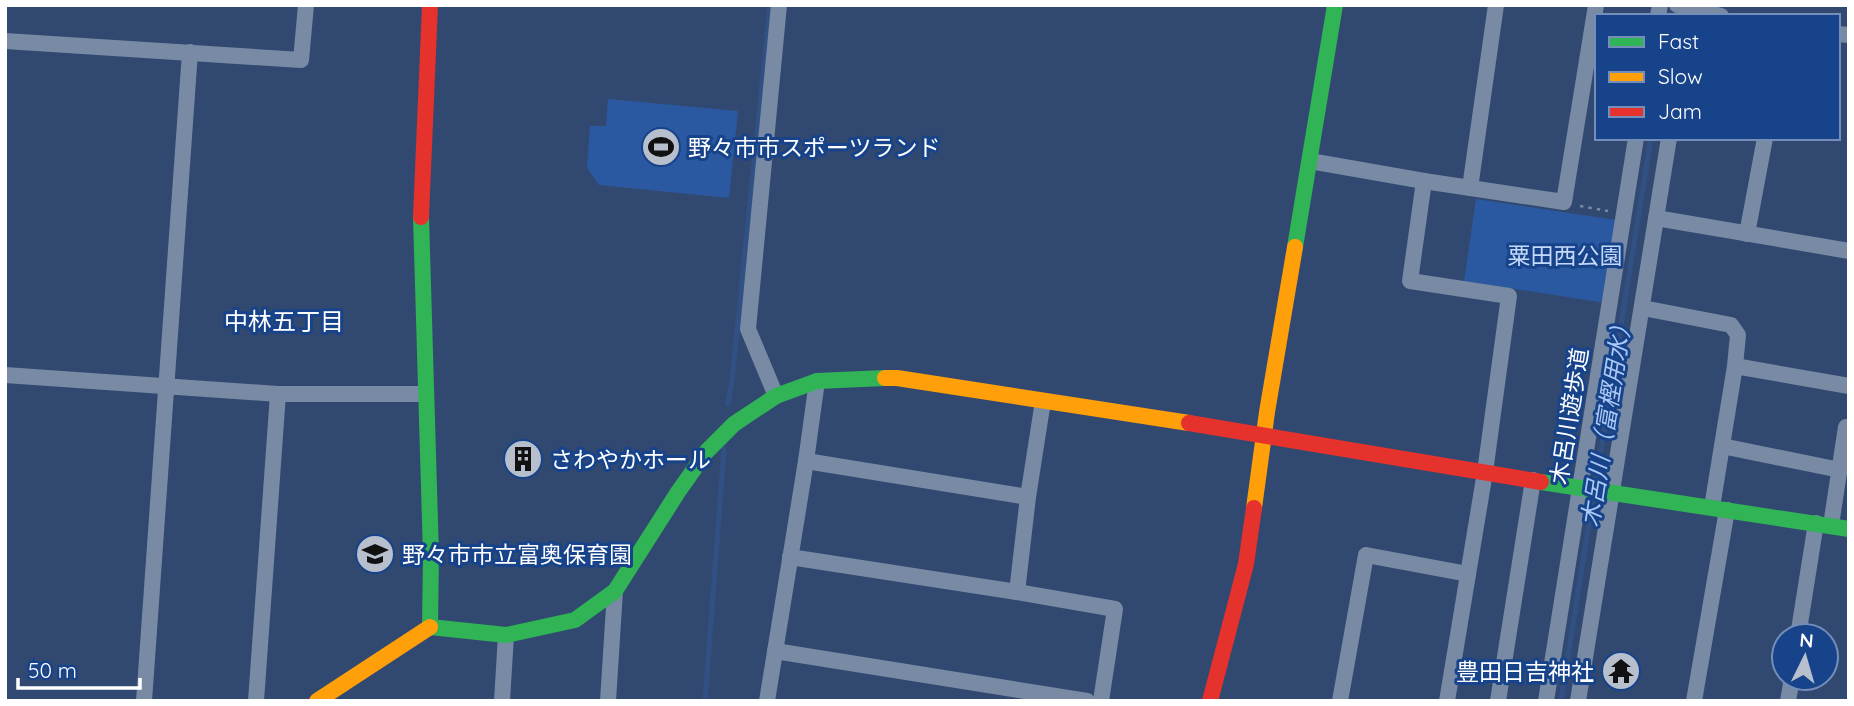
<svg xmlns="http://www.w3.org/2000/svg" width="1854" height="706" font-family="Quicksand,'Noto Sans JP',sans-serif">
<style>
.green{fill:#2a59a1}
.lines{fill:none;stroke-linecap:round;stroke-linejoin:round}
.stream{stroke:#315184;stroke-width:5}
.path{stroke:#788aa4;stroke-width:2.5;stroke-dasharray:3.5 5;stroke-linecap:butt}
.street{stroke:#788aa4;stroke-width:16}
.fast{stroke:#30b455;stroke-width:16}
.slow{stroke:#ff9f0a;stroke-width:16}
.jam{stroke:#e5322d;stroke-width:16}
.labels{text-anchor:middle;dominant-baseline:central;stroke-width:6;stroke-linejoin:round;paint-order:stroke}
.poi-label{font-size:23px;fill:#fff;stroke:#17438a;text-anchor:start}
.park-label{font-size:23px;fill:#c5dafa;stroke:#17438a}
.street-label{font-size:23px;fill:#fff;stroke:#17438a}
.neighbourhood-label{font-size:24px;fill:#fff;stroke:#17438a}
.water-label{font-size:24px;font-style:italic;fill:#abc9f6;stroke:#17438a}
</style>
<rect width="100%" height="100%" fill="#314970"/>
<g class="green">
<path d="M608,99L738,111L729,198L599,185L587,168L590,126H606Z"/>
<path d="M1476,199L1616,220L1605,303L1464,281Z"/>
</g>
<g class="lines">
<g class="stream">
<path d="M728,404L732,381L770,5"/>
<path d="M1595,487L1651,138"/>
<path d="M705,701L724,449"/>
<path d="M1561,701L1593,497"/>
</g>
<path class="path" d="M1580,206L1608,211"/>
<g class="street">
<path d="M1677,5L1721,16"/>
<path d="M1658,16L1660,5"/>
<path d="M1838,34L1849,35"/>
<path d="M5,41L301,60L306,5"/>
<path d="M1310,161L1424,181L1410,281L1509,296L1485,472L1447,701"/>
<path d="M1424,181L1564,202L1596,5"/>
<path d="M1470,188L1496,5"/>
<path d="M1656,218L1849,251"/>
<path d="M1747,234L1765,138"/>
<path d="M1643,308L1731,325L1738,335L1735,366"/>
<path d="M5,375L278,394H426"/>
<path d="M776,396L748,329L779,5"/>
<path d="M1722,446L1840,470"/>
<path d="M806,461L1028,497"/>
<path d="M1712,507L1735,366L1849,386"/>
<path d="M1831,525L1846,427H1849"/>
<path d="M790,557L1017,592L1115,609L1101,701"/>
<path d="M1017,592L1028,497L1043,401"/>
<path d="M1798,636L1816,523"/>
<path d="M775,651L1087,701"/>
<path d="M144,701L190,52"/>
<path d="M256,701L278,394"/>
<path d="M502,701L506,635"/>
<path d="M608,701L615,591"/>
<path d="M767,701L806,461L817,381"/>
<path d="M1340,701L1366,555L1468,574"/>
<path d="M1498,701L1533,480"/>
<path d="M1546,701L1636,138"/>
<path d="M1578,701L1669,138"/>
<path d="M1694,701L1727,510"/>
<path d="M1788,701L1792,678"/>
</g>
<g class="fast">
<path d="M421,217L431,555L430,627L506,635L575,620L615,591L678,492L707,451L734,424L776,396L817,381L885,378"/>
<path d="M1295,247L1335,5"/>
<path d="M1541,482L1849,529"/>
</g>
<g class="slow">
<path d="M885,378H897L1189,423"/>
<path d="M1254,508L1267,412L1295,247"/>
<path d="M317,701L430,627"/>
</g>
<g class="jam">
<path d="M421,217L430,5"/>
<path d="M1189,423L1541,482"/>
<path d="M1210,701L1246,564L1254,508"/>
</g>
</g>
<defs>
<symbol id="stadium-disc" viewBox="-11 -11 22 22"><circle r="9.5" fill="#b7bfcd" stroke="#17438a"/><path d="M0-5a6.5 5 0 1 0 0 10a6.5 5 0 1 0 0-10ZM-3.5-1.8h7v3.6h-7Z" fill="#111"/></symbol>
<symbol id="building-disc" viewBox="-11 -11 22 22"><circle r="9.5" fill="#b7bfcd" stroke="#17438a"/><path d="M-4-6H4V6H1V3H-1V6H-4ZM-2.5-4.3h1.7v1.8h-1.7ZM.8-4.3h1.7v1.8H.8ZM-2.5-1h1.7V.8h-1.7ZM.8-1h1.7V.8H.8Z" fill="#111"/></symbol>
<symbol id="school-disc" viewBox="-11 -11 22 22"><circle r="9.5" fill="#b7bfcd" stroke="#17438a"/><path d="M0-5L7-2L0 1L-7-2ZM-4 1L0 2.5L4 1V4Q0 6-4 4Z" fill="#111"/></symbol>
<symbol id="temple-disc" viewBox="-11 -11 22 22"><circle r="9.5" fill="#b7bfcd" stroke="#17438a"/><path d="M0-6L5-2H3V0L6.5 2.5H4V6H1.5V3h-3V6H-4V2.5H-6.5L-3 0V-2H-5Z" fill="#111"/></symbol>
</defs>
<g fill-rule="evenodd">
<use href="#stadium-disc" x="639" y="125" width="44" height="44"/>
<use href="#building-disc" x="501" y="437" width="44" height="44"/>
<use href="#school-disc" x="353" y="532" width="44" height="44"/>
<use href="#temple-disc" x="1599" y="649" width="44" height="44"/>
</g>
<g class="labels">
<g class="poi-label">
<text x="688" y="147">野々市市スポーツランド</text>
<text x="550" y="459">さわやかホール</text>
<text x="402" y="554">野々市市立富奥保育園</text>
<text x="1594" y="671" text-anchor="end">豊田日吉神社</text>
</g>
<g class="park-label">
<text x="1565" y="255">粟田西公園</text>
</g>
<g class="street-label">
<text transform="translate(1569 416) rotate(-81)">木呂川遊歩道</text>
</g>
<g class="neighbourhood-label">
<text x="284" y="321">中林五丁目</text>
</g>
<g class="water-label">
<text transform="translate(1606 420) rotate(-81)">木呂川（富樫用水）</text>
</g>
</g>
<rect width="1854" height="706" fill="none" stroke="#ffffff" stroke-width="14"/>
<rect x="1595" y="14" width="245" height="126" fill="#17438a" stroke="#748eb9" stroke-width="2"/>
<rect x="1609" y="37" width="35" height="10" fill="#30b455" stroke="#748eb9" stroke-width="2"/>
<text x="1658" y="49" font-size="21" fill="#ffffff">Fast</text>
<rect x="1609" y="72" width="35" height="10" fill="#ff9f0a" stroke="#748eb9" stroke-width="2"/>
<text x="1658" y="84" font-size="21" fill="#ffffff">Slow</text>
<rect x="1609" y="107" width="35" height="10" fill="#e5322d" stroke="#748eb9" stroke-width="2"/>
<text x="1658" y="119" font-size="21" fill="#ffffff">Jam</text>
<g transform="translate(1805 657) rotate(5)"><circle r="33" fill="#17438a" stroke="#748eb9" stroke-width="2"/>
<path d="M0-5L12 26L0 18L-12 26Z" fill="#b7bfcd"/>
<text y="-10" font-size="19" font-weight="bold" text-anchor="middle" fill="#ffffff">N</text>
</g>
<path d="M18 678v10h122v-10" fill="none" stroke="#ffffff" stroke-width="3.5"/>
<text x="28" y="678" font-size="21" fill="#ffffff" stroke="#17438a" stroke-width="5" paint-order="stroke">50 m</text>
</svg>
